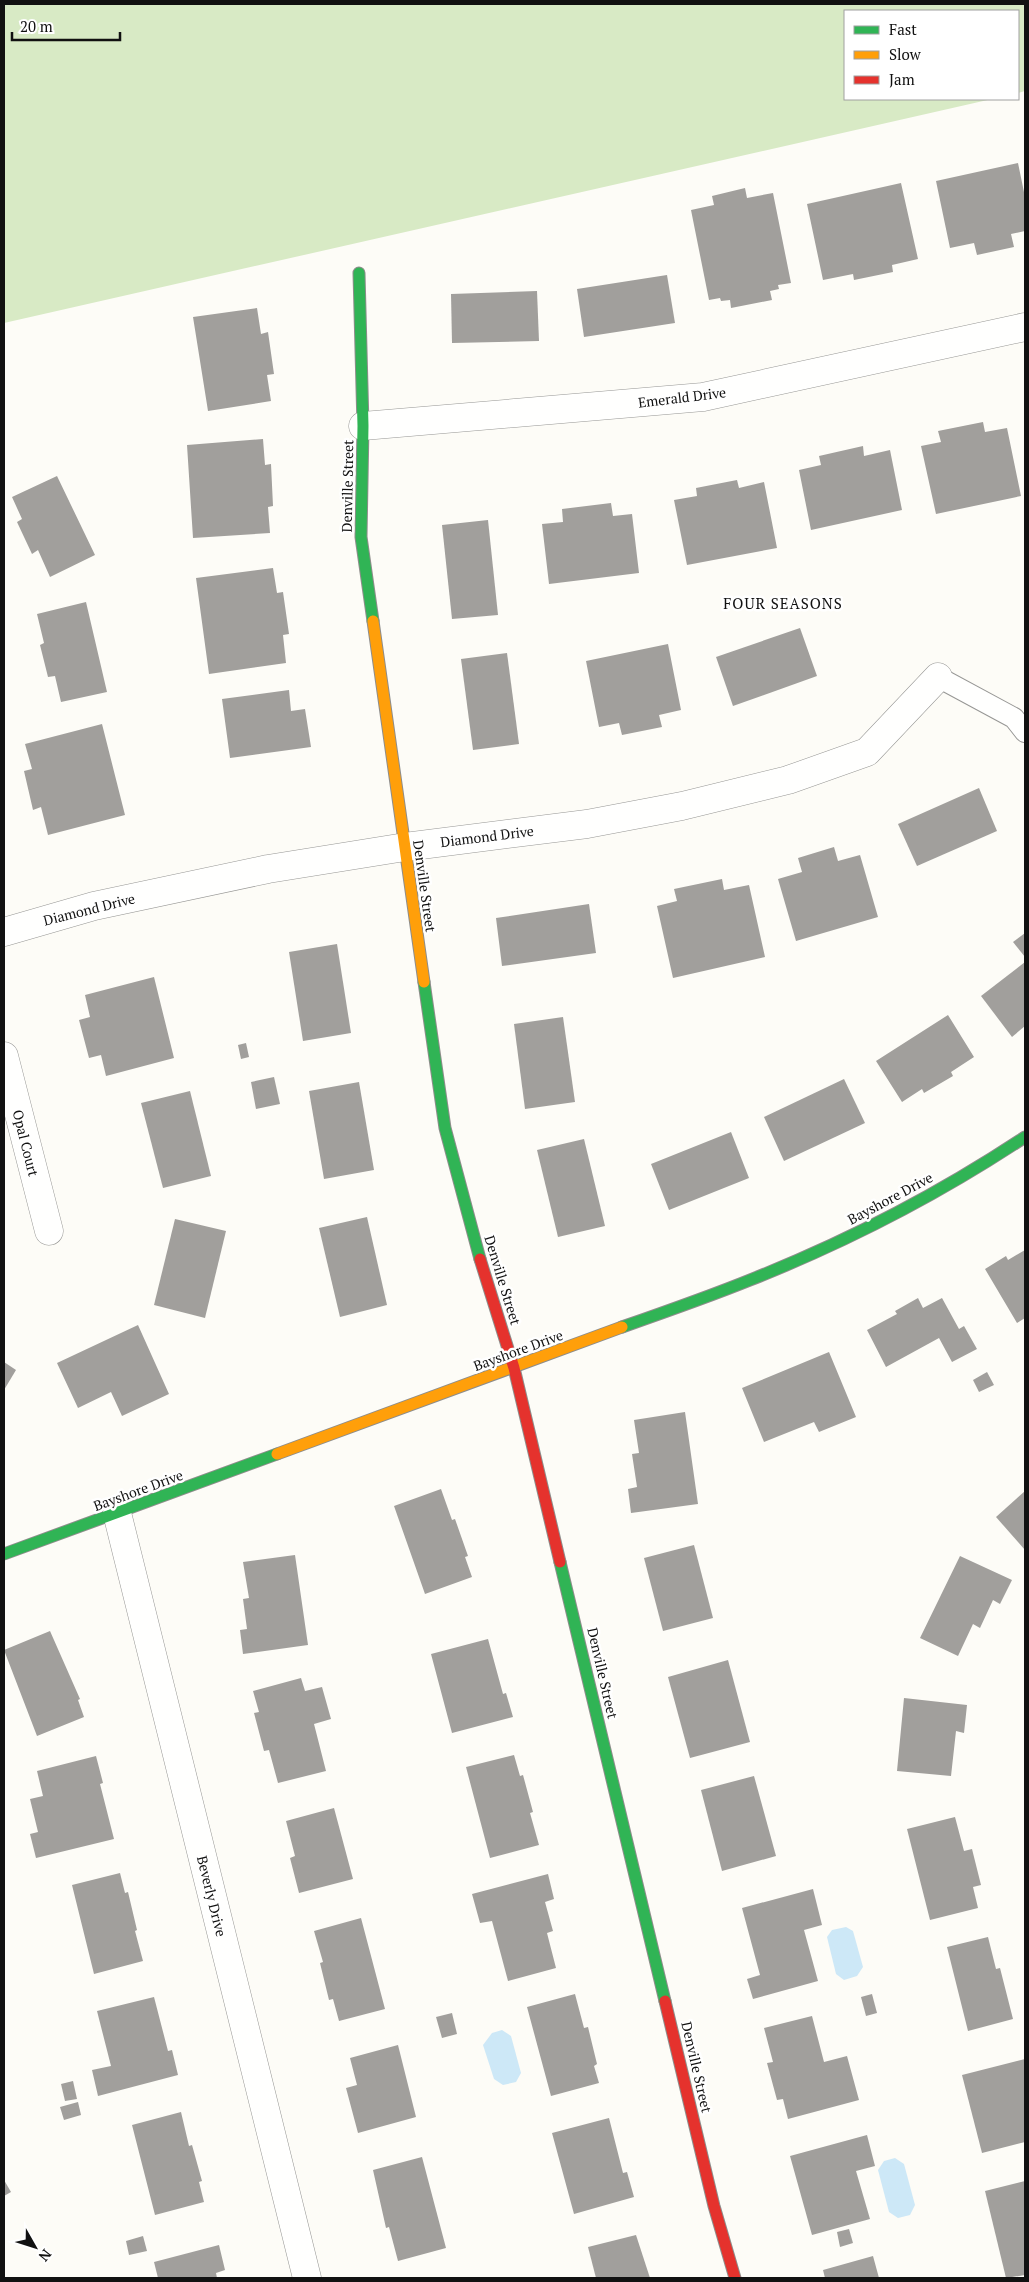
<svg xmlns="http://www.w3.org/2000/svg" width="1029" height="2282" font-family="'PT Serif',serif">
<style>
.forest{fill:#d8eac5}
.water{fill:#cde8f7}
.building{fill:#a19f9c}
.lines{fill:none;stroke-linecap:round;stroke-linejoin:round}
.lane-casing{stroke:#979795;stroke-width:22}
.street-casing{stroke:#979795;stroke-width:29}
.fast-casing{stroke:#8e8d8b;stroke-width:13}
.slow-casing{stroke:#8e8d8b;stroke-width:13}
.jam-casing{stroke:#8e8d8b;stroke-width:13}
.lane{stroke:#fffffe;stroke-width:20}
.street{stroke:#fffffe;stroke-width:28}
.fast{stroke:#30b455;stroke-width:11}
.slow{stroke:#ff9f0a;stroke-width:11}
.jam{stroke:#e5322d;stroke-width:11}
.labels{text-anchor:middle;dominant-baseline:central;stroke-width:5;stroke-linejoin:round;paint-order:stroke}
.street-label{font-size:14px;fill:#111;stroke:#fff}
.neighbourhood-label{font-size:15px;letter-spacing:1px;fill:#111;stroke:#fff}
</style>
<rect width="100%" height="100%" fill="#fdfcf7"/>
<path class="forest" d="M4,4H1025V91L1018,93V11H845V99H992L4,323Z"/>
<g class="water">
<path d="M846,1927L853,1931L863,1967L857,1976L844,1980L836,1974L827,1937L832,1930Z"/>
<path d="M502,2030L511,2036L521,2073L516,2082L503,2085L494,2079L483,2045L492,2033Z"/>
<path d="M895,2158L904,2164L915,2205L910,2215L898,2218L889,2212L878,2170L884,2161Z"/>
</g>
<g class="building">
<path d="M1018,163L1025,197V231L1011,234L1014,247L977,255L974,243L950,248L936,181Z"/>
<path d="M901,183L918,259L892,265L893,272L854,280L853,274L823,280L807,204Z"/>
<path d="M745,188L747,198L773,193L791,283L778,285L779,289L770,291L772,300L731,308L730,300L721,301L720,298L709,300L691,210L714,205L712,196Z"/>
<path d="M667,275L675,323L584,337L577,289Z"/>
<path d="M537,291L539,341L452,343L451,294Z"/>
<path d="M257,308L261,334L268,332L274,374L267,375L271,401L208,411L193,317Z"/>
<path d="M983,422L985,432L1007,428L1021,496L936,514L921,446L941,442L938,431Z"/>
<path d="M263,439L265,465L271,464L273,506L268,507L270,533L193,538L187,445Z"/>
<path d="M863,446L864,456L890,450L902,510L811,530L799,470L821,465L819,456Z"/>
<path d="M57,476L95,555L50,577L38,550L32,554L17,522L22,519L12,497Z"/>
<path d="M737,480L739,488L764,482L777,548L687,565L674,500L697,496L696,488Z"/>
<path d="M611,503L613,516L632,514L639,573L549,584L542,524L563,522L562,509Z"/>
<path d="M488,520L498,615L452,619L442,525Z"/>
<path d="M273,568L277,593L283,592L289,634L283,635L286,663L209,674L196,578Z"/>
<path d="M86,602L107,692L61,702L55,676L48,677L40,645L44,643L37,614Z"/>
<path d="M800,628L817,676L733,706L716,657Z"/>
<path d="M668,644L681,710L659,715L662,727L622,735L619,723L599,727L586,661Z"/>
<path d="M507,653L519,744L473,750L461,659Z"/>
<path d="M289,690L291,711L305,709L311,747L230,758L222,699Z"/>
<path d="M102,724L125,815L48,835L41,807L33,810L24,771L32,769L25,744Z"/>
<path d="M979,788L997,831L917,866L898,824Z"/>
<path d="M834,847L838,861L860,855L878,917L796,941L778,879L802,872L798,858Z"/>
<path d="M722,879L724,890L749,885L765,957L673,978L657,906L677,901L674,889Z"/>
<path d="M589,904L596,953L502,966L496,918Z"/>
<path d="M1025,933V957L1013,942Z"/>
<path d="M337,944L351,1033L303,1041L289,952Z"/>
<path d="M1025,962V1026L1012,1037L981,996Z"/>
<path d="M154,977L174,1058L106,1076L101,1055L89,1058L79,1020L90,1017L85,995Z"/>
<path d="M948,1015L974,1057L951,1072L953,1076L924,1093L922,1089L902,1102L876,1061Z"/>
<path d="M563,1017L575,1102L525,1109L514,1024Z"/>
<path d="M246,1043L249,1057L241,1059L238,1045Z"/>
<path d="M274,1077L280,1104L256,1109L251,1082Z"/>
<path d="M844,1079L865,1123L784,1161L764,1117Z"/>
<path d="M359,1082L374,1170L324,1179L309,1091Z"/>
<path d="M190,1091L211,1176L163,1188L141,1103Z"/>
<path d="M731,1132L749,1178L669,1210L651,1164Z"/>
<path d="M584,1139L605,1226L558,1237L537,1150Z"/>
<path d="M367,1217L387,1305L340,1317L319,1228Z"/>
<path d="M175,1219L226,1231L205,1318L154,1305Z"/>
<path d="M1025,1250V1318L1017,1323L985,1269L1006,1256L1008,1260Z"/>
<path d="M918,1298L923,1308L942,1298L959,1329L964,1326L977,1349L952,1362L939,1338L886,1367L867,1330L897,1314L895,1311Z"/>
<path d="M138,1325L169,1394L122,1416L111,1392L78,1408L57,1363Z"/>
<path d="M829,1352L856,1417L819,1432L814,1422L764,1442L742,1388Z"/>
<path d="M4,1362L16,1370L4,1390Z"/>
<path d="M987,1372L994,1385L979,1392L973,1380Z"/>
<path d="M685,1412L698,1504L631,1513L628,1489L637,1487L632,1454L639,1453L634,1420Z"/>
<path d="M441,1489L452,1520L455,1519L468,1556L465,1557L472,1577L425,1594L394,1506Z"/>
<path d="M1025,1491V1550L996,1517Z"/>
<path d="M694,1545L713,1618L663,1631L644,1558Z"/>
<path d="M295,1555L308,1645L243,1654L240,1630L247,1629L243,1599L249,1598L243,1562Z"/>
<path d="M960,1556L1012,1580L1000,1604L993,1600L980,1628L973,1624L958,1656L920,1638Z"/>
<path d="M50,1631L80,1699L78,1700L84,1717L37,1736L4,1650Z"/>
<path d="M488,1639L503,1694L506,1693L513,1717L452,1733L431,1654Z"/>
<path d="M728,1660L750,1742L690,1758L668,1677Z"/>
<path d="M301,1678L305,1691L322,1687L331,1719L314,1724L326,1771L278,1783L269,1750L264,1751L254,1713L259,1712L253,1691Z"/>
<path d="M904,1698L967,1705L964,1733L956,1731L951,1776L897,1771Z"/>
<path d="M514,1755L520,1776L523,1775L533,1812L530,1813L539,1845L490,1858L466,1767Z"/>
<path d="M96,1756L103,1783L100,1784L114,1839L36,1858L30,1834L38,1832L30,1799L43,1796L37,1771Z"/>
<path d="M754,1776L776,1856L722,1871L701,1790Z"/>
<path d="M334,1808L353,1879L299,1893L290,1858L295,1856L286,1821Z"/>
<path d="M955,1817L964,1851L972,1849L981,1885L973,1887L978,1908L930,1920L907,1829Z"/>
<path d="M120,1873L125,1893L128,1892L137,1930L135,1931L143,1961L94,1974L72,1885Z"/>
<path d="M548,1874L554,1899L545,1902L553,1931L547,1933L556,1968L508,1981L492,1921L480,1923L472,1894Z"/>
<path d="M813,1889L822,1925L804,1930L818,1981L753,1999L747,1979L760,1975L742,1908Z"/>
<path d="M361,1918L385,2009L339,2021L333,1999L329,2000L320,1963L323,1962L314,1931Z"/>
<path d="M988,1937L996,1969L1000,1968L1013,2019L968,2031L947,1947Z"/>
<path d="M575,1994L584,2028L588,2027L597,2064L594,2066L599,2083L551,2096L527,2007Z"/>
<path d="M872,1994L877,2013L866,2016L861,1997Z"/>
<path d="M154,1997L168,2051L172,2050L178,2075L98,2096L92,2070L111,2066L97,2011Z"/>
<path d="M452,2013L457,2034L442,2038L436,2017Z"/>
<path d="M812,2016L824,2062L847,2056L859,2100L788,2119L783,2099L777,2100L767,2063L773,2062L764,2028Z"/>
<path d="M398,2045L416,2117L358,2133L346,2088L357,2085L350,2058Z"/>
<path d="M1025,2059V2142L982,2153L962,2075Z"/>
<path d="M73,2081L77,2099L65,2101L61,2084Z"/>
<path d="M78,2102L81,2115L64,2120L60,2107Z"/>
<path d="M181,2112L189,2146L192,2145L202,2181L199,2182L204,2202L155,2215L132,2125Z"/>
<path d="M609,2118L623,2173L627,2172L634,2197L574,2214L552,2133Z"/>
<path d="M867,2135L875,2166L856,2171L870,2219L812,2235L790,2156Z"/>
<path d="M422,2157L446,2248L398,2261L389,2227L386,2228L373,2170Z"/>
<path d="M4,2180L11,2192L4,2196Z"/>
<path d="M1025,2181V2275L1006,2278L985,2191Z"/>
<path d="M849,2229L853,2243L840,2247L837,2232Z"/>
<path d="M636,2235L650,2278H596L588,2247Z"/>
<path d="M143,2236L147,2251L129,2255L126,2241Z"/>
<path d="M219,2245L225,2270L216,2273L217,2278H158L154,2262Z"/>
<path d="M873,2256L879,2278H825L823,2270Z"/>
</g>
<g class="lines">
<defs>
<path id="lane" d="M938,677L1014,718L1025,732"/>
<g id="street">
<path d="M363,426L703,397L1025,327"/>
<path d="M4,932L94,906L268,869L405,847L587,824L682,806L788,780L867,752L938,677"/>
<path d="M4,1056L49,1231"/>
<path d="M117,1513L307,2278"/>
</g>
<g id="fast">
<path d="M359,273L363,426L361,537L373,621"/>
<path d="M424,982L445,1128L480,1259"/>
<path d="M622,1327C665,1312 708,1297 750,1280C846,1242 939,1194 1025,1137"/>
<path d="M4,1554L277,1454"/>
<path d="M560,1562L665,2001"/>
</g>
<g id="slow">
<path d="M373,621L424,982"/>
<path d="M277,1454L622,1327"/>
</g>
<g id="jam">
<path d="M480,1259L514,1368L560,1562"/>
<path d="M665,2001L714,2206L735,2278"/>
</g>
</defs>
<use href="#lane" class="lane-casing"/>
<use href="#street" class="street-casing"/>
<use href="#fast" class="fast-casing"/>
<use href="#slow" class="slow-casing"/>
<use href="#jam" class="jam-casing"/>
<use href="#lane" class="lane"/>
<use href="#street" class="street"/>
<use href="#fast" class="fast"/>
<use href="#slow" class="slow"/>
<use href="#jam" class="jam"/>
</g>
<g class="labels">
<g class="street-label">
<text transform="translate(682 397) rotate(-7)">Emerald Drive</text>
<text transform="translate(347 486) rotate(-89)">Denville Street</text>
<text transform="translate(487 836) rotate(-7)">Diamond Drive</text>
<text transform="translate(425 886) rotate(82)">Denville Street</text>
<text transform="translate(89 909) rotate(-14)">Diamond Drive</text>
<text transform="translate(26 1143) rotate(76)">Opal Court</text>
<text transform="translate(890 1198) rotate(-28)">Bayshore Drive</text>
<text transform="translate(503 1280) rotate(73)">Denville Street</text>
<text transform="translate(518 1350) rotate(-20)">Bayshore Drive</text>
<text transform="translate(138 1490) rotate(-20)">Bayshore Drive</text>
<text transform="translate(603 1673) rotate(77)">Denville Street</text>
<text transform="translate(212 1896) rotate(76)">Beverly Drive</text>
<text transform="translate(697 2067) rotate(77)">Denville Street</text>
</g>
<g class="neighbourhood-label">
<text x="783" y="603">FOUR SEASONS</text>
</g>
</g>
<rect width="1029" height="2282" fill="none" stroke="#111111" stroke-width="10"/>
<rect x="844" y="10" width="175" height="90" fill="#ffffff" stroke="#a0a0a0"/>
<rect x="854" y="26" width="25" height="8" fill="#30b455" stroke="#a0a0a0"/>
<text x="889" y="35" font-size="15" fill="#111111">Fast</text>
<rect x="854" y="51" width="25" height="8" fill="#ff9f0a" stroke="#a0a0a0"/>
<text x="889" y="60" font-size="15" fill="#111111">Slow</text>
<rect x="854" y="76" width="25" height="8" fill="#e5322d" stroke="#a0a0a0"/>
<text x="889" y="85" font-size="15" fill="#111111">Jam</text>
<g transform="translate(35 2247) rotate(129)" stroke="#ffffff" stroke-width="4" paint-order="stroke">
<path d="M0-4L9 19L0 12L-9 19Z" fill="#111111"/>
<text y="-8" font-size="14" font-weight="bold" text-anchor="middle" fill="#111111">N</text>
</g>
<path d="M12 32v8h108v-8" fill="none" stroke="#111111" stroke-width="2.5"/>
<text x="20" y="32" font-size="15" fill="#111111" stroke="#ffffff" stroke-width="4" paint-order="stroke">20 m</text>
</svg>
